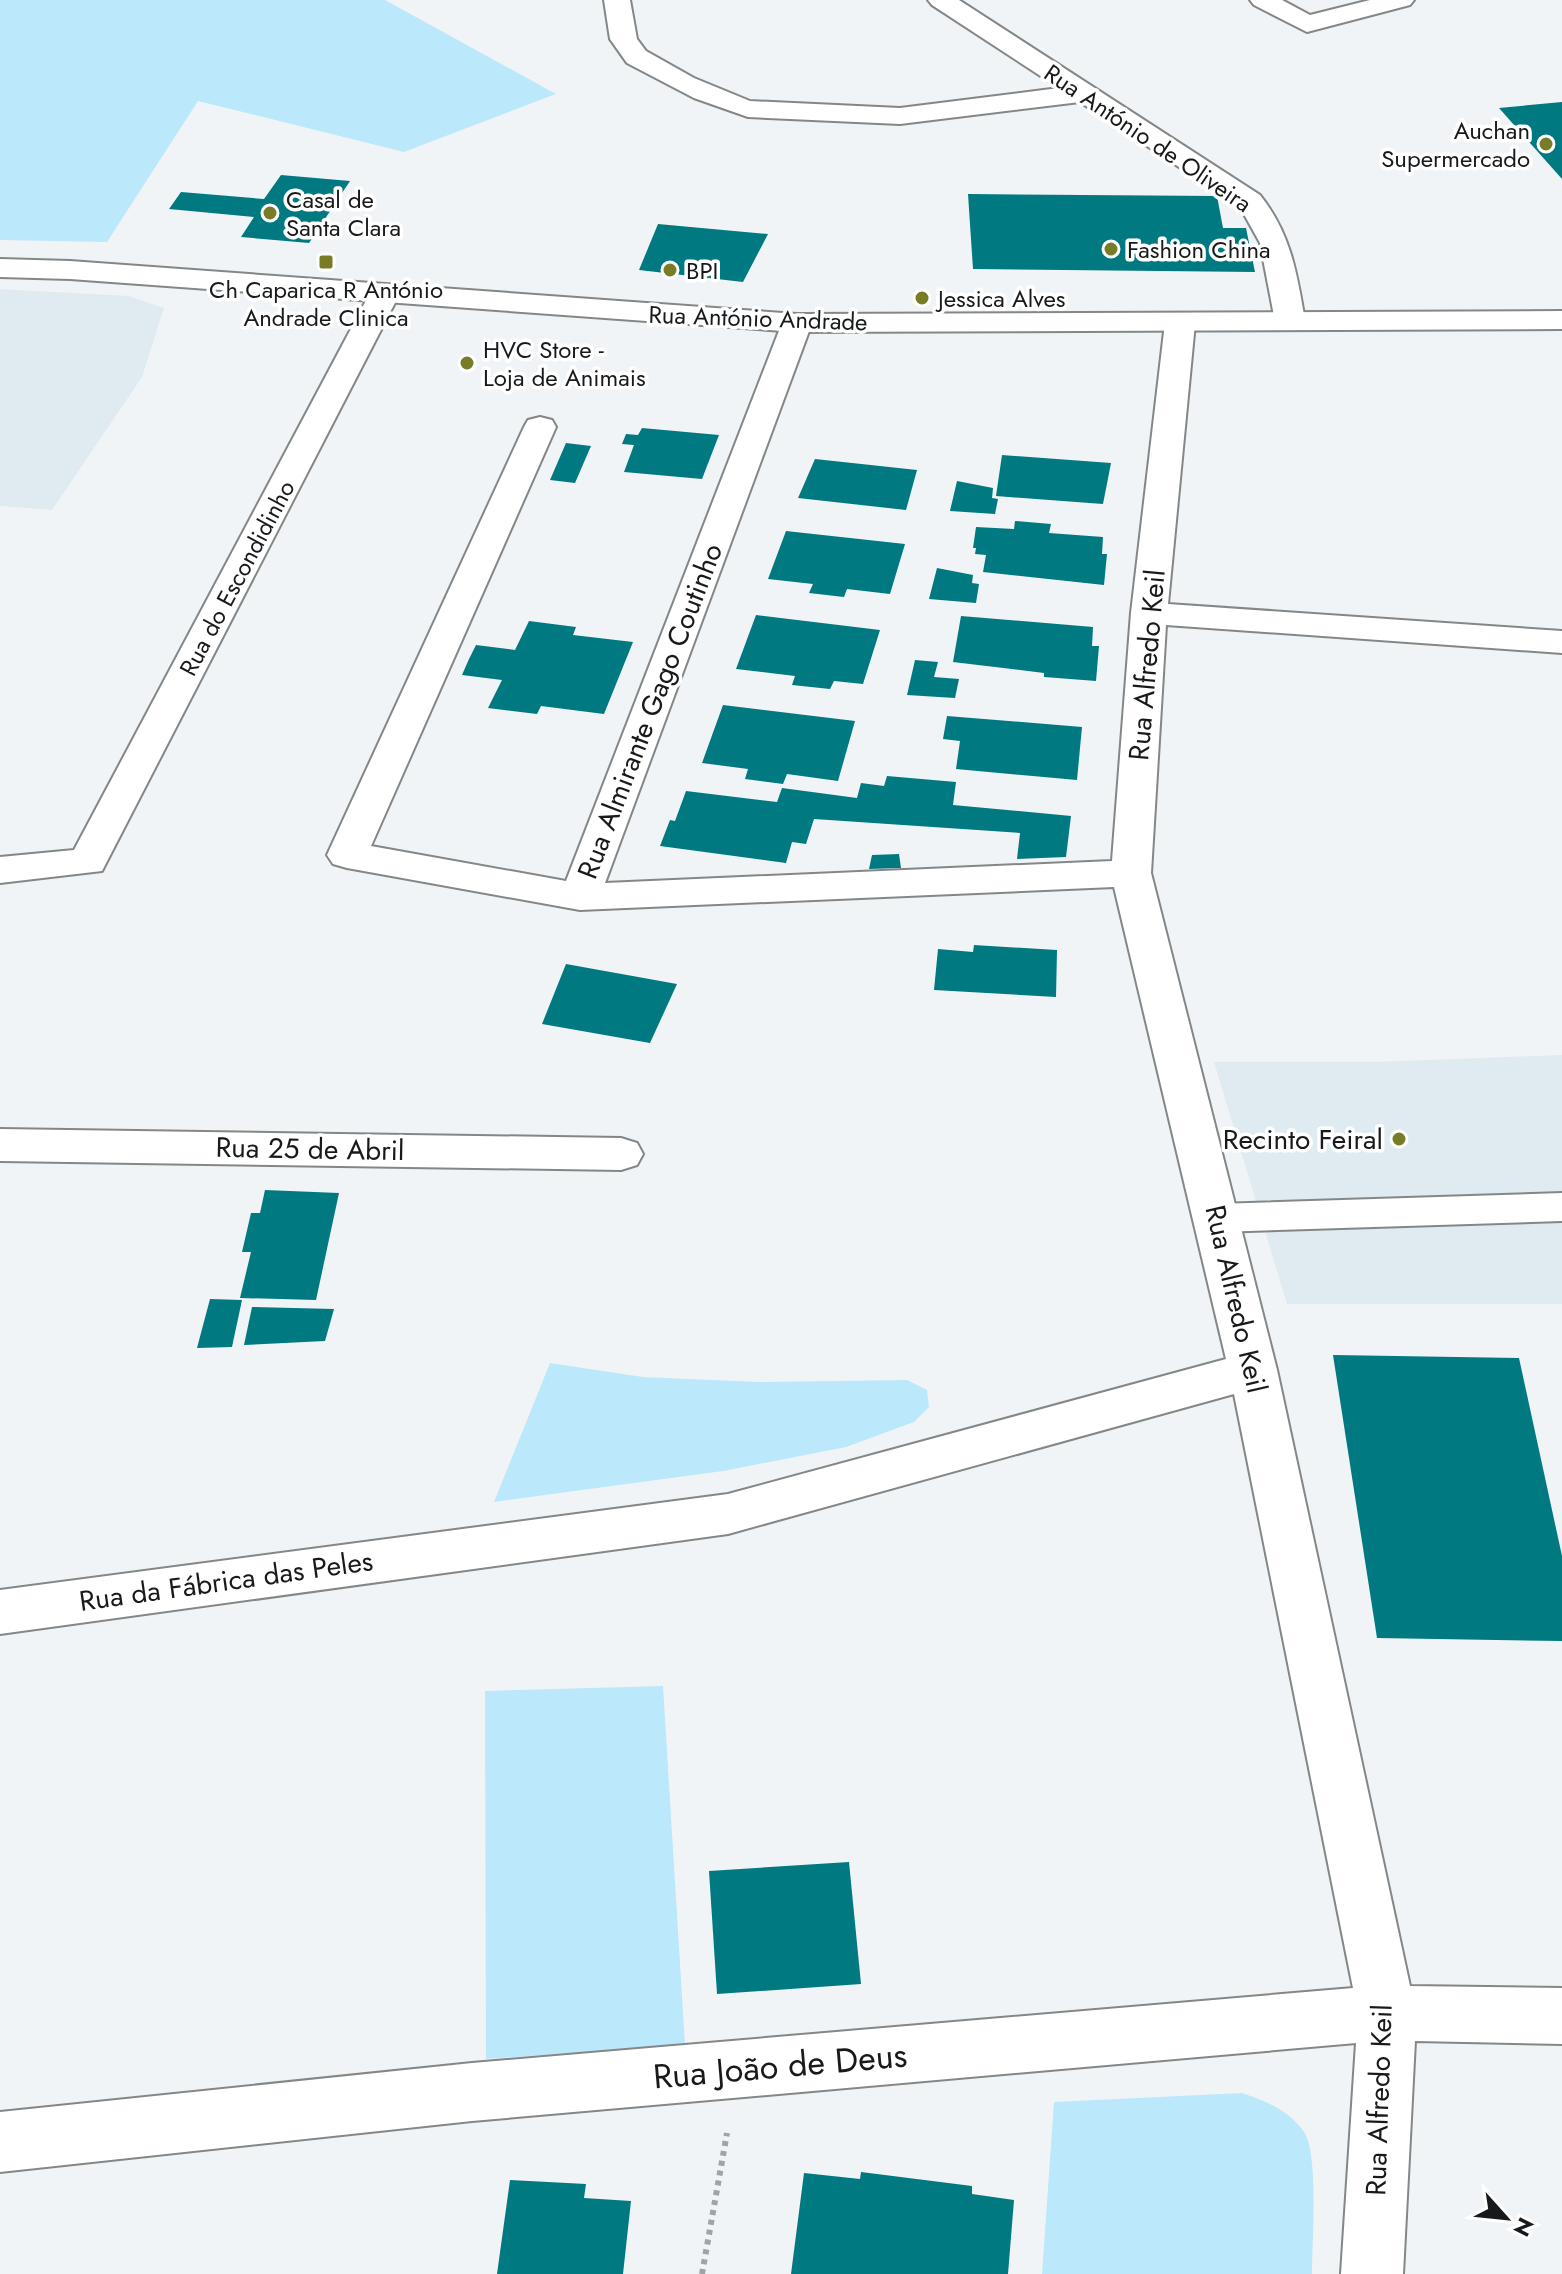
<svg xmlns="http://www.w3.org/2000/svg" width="1562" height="2274" font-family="Jost,sans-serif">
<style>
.built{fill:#dfebf0}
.green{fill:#bce8fb}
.building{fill:#007981}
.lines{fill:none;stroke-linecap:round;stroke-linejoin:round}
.lane-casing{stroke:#838788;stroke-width:4}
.street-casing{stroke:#838788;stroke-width:4}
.primary-casing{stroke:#838788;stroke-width:4}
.path{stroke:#a1a3a5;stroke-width:6;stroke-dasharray:5 5;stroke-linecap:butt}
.lane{fill:#fff;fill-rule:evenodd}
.street{fill:#fff;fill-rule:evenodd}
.primary{fill:#fff;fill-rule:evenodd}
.poi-dot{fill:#787c25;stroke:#fff;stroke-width:3}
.labels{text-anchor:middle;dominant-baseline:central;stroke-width:7;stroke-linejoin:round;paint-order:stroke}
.far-poi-label{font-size:24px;fill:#18191a;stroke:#fff;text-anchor:start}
.far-street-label{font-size:24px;fill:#18191a;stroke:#fff}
.street-label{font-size:28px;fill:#18191a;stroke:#fff}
.poi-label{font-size:28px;fill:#18191a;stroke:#fff;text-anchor:end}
.near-street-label{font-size:34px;fill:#18191a;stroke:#fff}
</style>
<rect width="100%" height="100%" fill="#f1f4f6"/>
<g class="built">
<path d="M0,289L129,296L164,308L142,377L52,510L0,506Z"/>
<path d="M1562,1055V1304H1287L1214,1062H1375Z"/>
</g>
<g class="green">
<path d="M0,0H385L556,94L404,152L198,101L107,242L0,240Z"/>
<path d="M550,1363L643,1377L758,1382L907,1380L927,1390L929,1407L914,1422L846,1447L723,1471L494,1502Z"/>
<path d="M663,1686L685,2045L486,2059L485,1691Z"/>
<path d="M1242,2093C1266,2101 1289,2110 1304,2132C1319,2154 1312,2244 1312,2274H1042L1054,2102Z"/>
</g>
<g class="building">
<path d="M1562,102V179L1499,108Z"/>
<path d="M281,175L350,181L309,243L241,237L254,217L169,209L181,192L264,199Z"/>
<path d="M968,194L1217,196L1223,228H1246L1255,272L973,269Z"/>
<path d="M658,224L768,234L743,282L639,270Z"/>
<path d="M642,428L719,435L702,479L624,472L634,445L622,444L626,434L638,435Z"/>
<path d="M566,443L591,446L575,483L550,480Z"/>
<path d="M1002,455L1111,463L1103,504L996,496Z"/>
<path d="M815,459L917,470L906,510L798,498Z"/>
<path d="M957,481L993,488L992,498L998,499L995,514L950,511Z"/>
<path d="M1015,521L1051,524L1049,533L1103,537L1102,554H1107L1104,585L983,572L986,555L975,554L976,548H973L976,527L1014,529Z"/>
<path d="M786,531L905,544L890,594L847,589L844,597L809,593L813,584L768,579Z"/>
<path d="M937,568L973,575L972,583L979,584L976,603L929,599Z"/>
<path d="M756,615L880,630L863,684L834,681L830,689L792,685L795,676L736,669Z"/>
<path d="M961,616L1093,627L1092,646H1099L1096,681L1044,677V673L953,662Z"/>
<path d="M529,621L576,627L573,635L633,642L604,714L541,706L537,714L488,708L502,680L462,675L469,659L476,645L515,650Z"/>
<path d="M915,660L938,662L934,677L959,679L955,698L907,695Z"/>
<path d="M723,705L855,721L838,781L787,774L783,784L745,779L748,769L702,763Z"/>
<path d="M947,716L1082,727L1077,780L956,769L960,741L943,739Z"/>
<path d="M887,776L956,782L953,805L1071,816L1066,857L1017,859L1020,833L814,819L806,844L792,842L786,863L660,846L670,820L675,821L686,791L777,802L782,788L857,798L861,783L884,786Z"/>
<path d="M899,854L901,868L869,869L872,855Z"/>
<path d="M974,945L1057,950L1056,997L934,990L938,949L973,952Z"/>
<path d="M566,964L677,984L650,1043L542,1024Z"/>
<path d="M265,1190L339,1193L316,1300L240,1298L251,1252H242L251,1213H260Z"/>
<path d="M210,1299L242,1300L232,1347L197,1348Z"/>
<path d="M252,1307L334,1309L325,1341L244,1345Z"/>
<path d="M1333,1355L1519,1358L1562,1556V1641L1377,1638Z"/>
<path d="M849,1862L861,1984L717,1994L709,1871Z"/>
<path d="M861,2172L972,2186V2194L1014,2200L1008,2274H791L804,2173L860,2179Z"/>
<path d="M510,2180L586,2184L584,2198L631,2201L623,2274H497Z"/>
</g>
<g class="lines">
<defs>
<path id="lane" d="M1562,1193V1221L1218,1232L1204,1228L1198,1218L1204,1208L1218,1204Z"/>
<g id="street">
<path d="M604,0H630L637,39L646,51L694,78L750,101L900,108L1059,88L932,5L928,0H959L1260,195C1291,234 1297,274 1305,321L1301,328L1290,330L1279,328L1275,321L1260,243L1240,207L1080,102L900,124L748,117L694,98L627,63L610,39Z"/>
<path d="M1250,0H1282L1310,15L1370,0H1414L1410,5L1307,32L1254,5Z"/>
<path d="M385,284L396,287L400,293L102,871L0,883V857L74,850L370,293L374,287Z"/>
<path d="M797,314L808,316L812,323L605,883L1112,861L1131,613L1165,323L1169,316L1180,314L1191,316L1195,323L1168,604L1562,631V653L1166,625L1151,873L1277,1370L1410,1986L1562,1988V2044L1415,2041L1403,2274H1341L1356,2043L472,2121L0,2172V2112L472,2063L1353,1988L1234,1394L728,1534L0,1634V1590L728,1494L1226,1359L1114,887L580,910L347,868L333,864L327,855L524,427L528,420L540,417L552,420L556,427L371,846L566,881L782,323L786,316Z"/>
<path d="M0,1129L621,1138L637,1143L643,1154L637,1165L621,1170L0,1161Z"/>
</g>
<path id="primary" d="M0,259L70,261L797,314L1562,311V329L797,332L70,279L0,277Z"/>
</defs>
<use href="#lane" class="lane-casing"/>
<use href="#street" class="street-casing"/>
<use href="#primary" class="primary-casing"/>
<path class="path" d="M702,2274L727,2133"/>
<use href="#lane" class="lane"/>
<use href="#street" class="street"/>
<use href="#primary" class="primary"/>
</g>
<g class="poi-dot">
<circle cx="1546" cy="144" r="8"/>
<circle cx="270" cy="213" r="8"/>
<circle cx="1111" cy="249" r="8"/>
<rect x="318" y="254" width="16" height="16" rx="4"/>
<circle cx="670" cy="270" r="8"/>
<circle cx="922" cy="298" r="8"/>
<circle cx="467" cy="363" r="8"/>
<circle cx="1399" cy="1139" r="8"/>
</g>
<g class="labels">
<g class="far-poi-label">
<text x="1530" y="130" text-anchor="end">Auchan<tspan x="1530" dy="28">Supermercado</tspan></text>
<text x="286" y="199">Casal de<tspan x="286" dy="28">Santa Clara</tspan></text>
<text x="1127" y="249">Fashion China</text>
<text x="686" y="270">BPI</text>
<text x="326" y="289" text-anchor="middle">Ch Caparica R António<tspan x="326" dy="28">Andrade Clinica</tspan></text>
<text x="938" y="298">Jessica Alves</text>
<text x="483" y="349">HVC Store -<tspan x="483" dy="28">Loja de Animais</tspan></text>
</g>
<g class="far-street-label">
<text transform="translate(1148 138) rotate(34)">Rua António de Oliveira</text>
<text transform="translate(758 318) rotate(2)">Rua António Andrade</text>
<text transform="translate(237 578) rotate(-62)">Rua do Escondidinho</text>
</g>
<g class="street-label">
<text transform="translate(1147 665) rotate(-85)">Rua Alfredo Keil</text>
<text transform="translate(650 711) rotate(-69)">Rua Almirante Gago Coutinho</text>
<text transform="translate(310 1149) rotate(1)">Rua 25 de Abril</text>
<text transform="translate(1236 1299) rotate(77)">Rua Alfredo Keil</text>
<text transform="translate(226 1581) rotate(-8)">Rua da Fábrica das Peles</text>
<text transform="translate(1379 2100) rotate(-88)">Rua Alfredo Keil</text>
</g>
<g class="poi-label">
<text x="1383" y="1139">Recinto Feiral</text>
</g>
<g class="near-street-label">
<text transform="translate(780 2066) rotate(-5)">Rua João de Deus</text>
</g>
</g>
<g transform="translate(1506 2218) rotate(117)" stroke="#ffffff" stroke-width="6" paint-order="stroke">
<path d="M0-6L14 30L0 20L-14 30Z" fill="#18191a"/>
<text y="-12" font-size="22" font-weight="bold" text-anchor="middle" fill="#18191a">N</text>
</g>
</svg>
